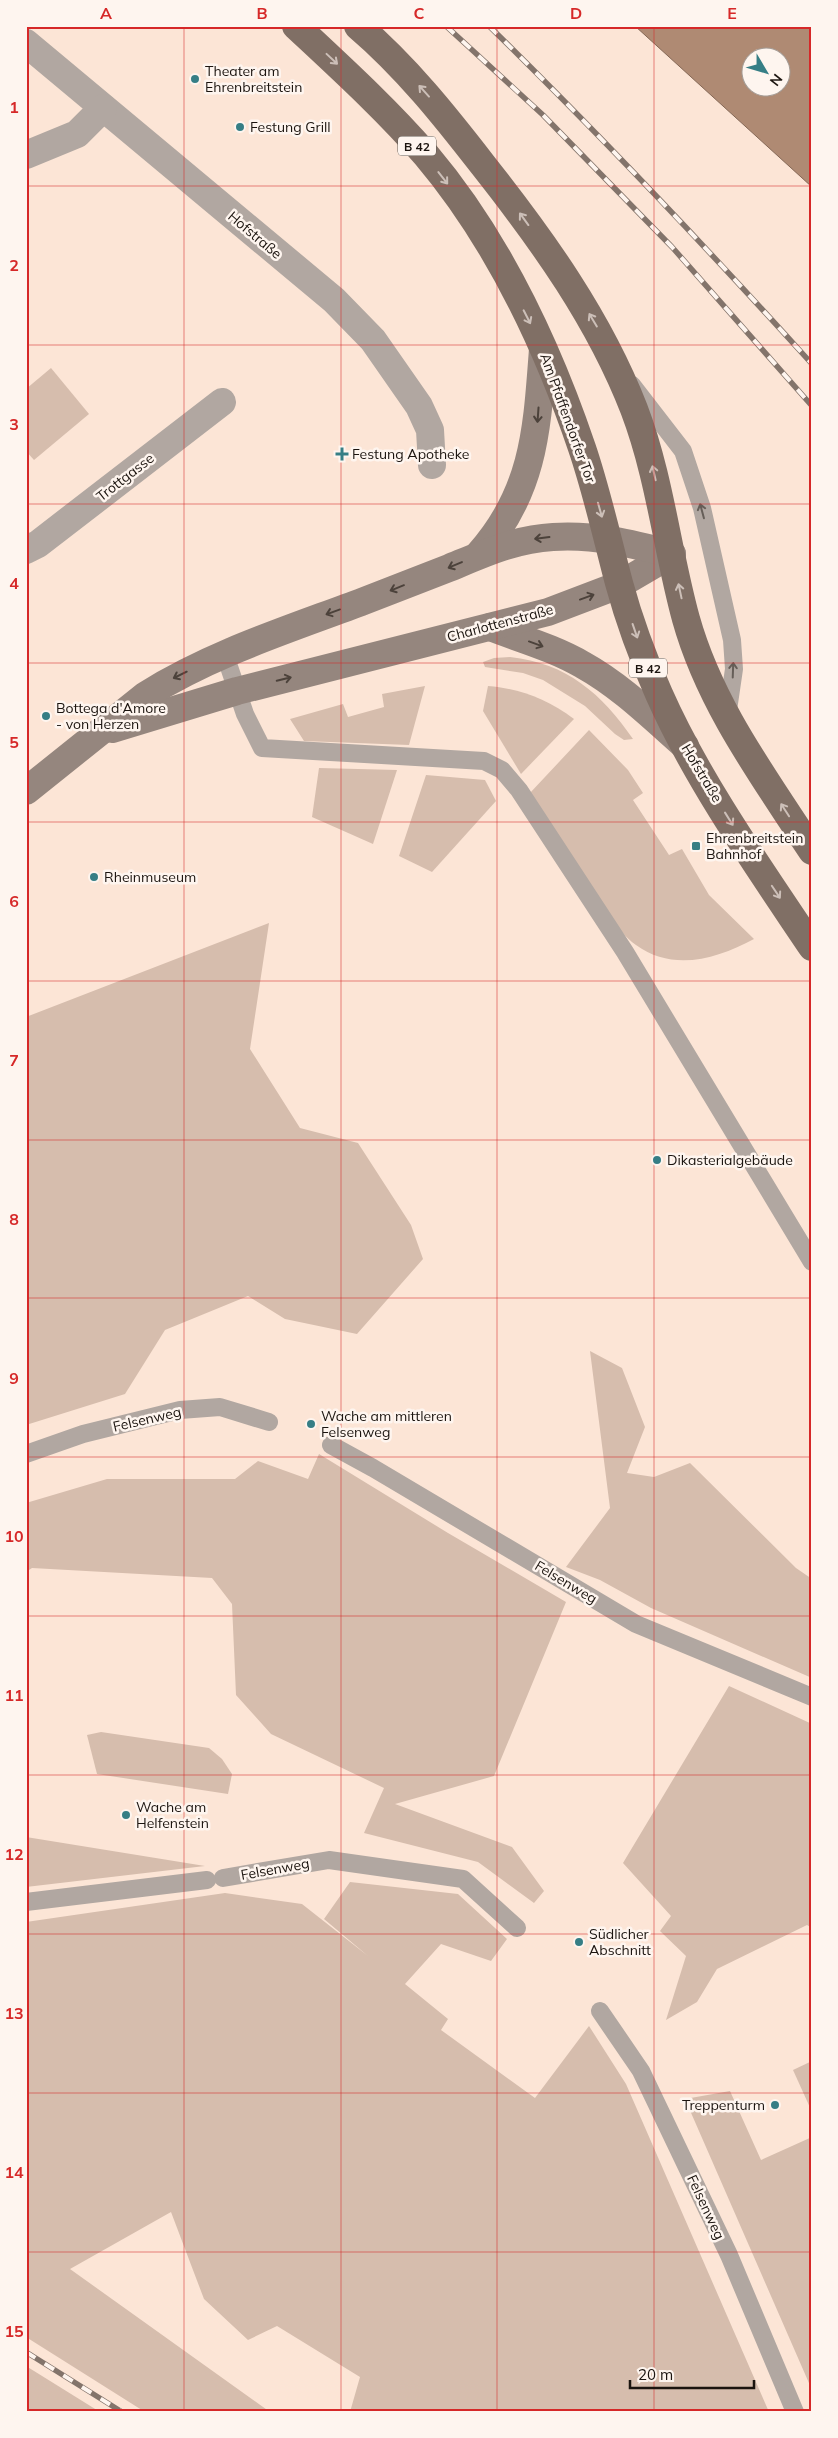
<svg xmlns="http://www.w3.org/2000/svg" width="838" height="2438" font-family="Mulish,sans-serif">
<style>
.green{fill:#d6bdad}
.water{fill:#af8a73;stroke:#836755;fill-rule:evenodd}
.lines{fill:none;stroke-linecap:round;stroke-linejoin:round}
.lane{stroke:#b1a7a1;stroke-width:18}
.street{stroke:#b1a7a1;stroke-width:28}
.secondary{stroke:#95867e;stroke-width:28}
.primary{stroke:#806f65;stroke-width:28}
.rail-casing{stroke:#83746b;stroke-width:5.5}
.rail{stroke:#fef5ef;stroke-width:4;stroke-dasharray:11;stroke-linecap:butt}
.oneway{stroke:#ccbfb8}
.oneway2{stroke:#4c423b}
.oneway3{stroke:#665e58}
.grid{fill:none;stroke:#d62828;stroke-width:1;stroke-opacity:0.55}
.poi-dot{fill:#367e85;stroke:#fef5ef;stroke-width:2}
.labels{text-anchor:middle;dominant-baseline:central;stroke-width:5;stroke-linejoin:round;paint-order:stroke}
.shield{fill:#fef5ef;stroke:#5f5852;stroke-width:1}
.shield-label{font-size:12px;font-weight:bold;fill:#1b140f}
.poi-label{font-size:14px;fill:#1b140f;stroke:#fef5ef;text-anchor:start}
.street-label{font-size:14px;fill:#1b140f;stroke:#fef5ef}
.neatline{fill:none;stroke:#d62828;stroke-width:2}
.grid-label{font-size:16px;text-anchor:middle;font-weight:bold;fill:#d62828}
</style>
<rect width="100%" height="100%" fill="#fce5d6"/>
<g class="green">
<path d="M51,368L89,414L34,460L26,451V389Z"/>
<path d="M510,657C567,663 602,694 633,739L624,740L615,734L585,706L543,680L523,673L485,667L483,662L494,658Z"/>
<path d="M425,686L409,745L304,741L290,719L343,704L348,717L384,707L382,694Z"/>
<path d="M488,686C521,689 547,699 574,719L521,774L483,711Z"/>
<path d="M589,730L628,770L643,793L633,800L669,855L682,849L709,895L754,939C717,959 673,972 636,945C616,931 602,902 588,882C569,852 549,822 530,793Z"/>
<path d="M319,768L397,770L373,844L312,817Z"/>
<path d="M426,775L485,780L496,801L432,872L399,856Z"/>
<path d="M269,923L250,1049L300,1128L358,1143L411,1225L423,1259L357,1334L285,1319L248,1296L165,1330L125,1394L26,1425V1017Z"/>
<path d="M590,1351L622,1368L645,1427L627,1473L654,1477L690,1463L796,1568L812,1579V1678L651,1608L600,1580L566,1567L610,1508Z"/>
<path d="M319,1454L448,1533L566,1602L494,1776L395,1804L512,1847L544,1891L534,1903L478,1862L364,1833L384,1788L271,1734L236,1695L232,1604L212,1578L32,1568L26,1572V1503L107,1479H235L258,1461L308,1479Z"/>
<path d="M729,1686L812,1724V1928L807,1925L717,1969L697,2002L666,2020L686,1956L660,1931L671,1916L623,1863Z"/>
<path d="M101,1732L209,1748L222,1759L232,1774L228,1794L97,1774L87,1735Z"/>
<path d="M26,1837L205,1866L26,1887Z"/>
<path d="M350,1882L458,1894L507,1939L491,1961L441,1944L405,1984L448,2019L441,2030L535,2098L589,2026L626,2084L769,2412H350L360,2377L277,2326L248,2340L204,2299L171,2212L70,2269L270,2412H145L26,2337V1922L225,1893L302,1904L368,1956L324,1919Z"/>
<path d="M812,2061V2112L793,2070Z"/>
<path d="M730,2091L761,2160L812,2137V2390L685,2099Z"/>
<path d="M26,2366L100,2412H26Z"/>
</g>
<path class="water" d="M635,26H812V187ZM750,58H780V88H750Z"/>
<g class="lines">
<g class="lane">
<path d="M632,385L683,451L702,508L732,640L734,669L727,717"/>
<path d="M225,655L245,714L262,748L484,761L502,770L519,790L625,952L812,1262"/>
<path d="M331,1445L373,1468L636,1624L812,1697"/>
<path d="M26,1454L83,1434L180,1410L220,1407L269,1422"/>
<path d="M223,1878L329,1860L463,1879L517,1928"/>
<path d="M26,1902L207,1880"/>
<path d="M600,2011L641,2071L729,2255L795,2412"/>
</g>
<g class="street">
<path d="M26,43L334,300L373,340L419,406L430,430L432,465"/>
<path d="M26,155L77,134L103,108"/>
<path d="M26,550L38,544L222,402"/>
</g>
<g class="secondary">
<path d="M479,554C535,491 537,428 543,349"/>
<path d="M490,627C521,639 554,648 583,665C621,686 653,718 685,746"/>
<path d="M112,729L237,691L548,612L619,585L672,554"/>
<path d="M26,791L146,695C213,653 290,629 364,601C392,590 421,579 449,568C483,554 515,539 553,537C594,534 633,544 672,554"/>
</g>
<g class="primary">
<path d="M296,26C341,68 386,109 426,155C497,239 547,345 582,448C597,492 607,538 619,583C629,620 643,658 659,694C697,780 759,868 812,947"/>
<path d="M358,26C406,67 445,116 483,165C543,241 599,319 634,409C660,477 667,550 686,619C710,705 764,777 812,851"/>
</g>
<defs>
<g id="rail">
<path d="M446,26L543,115L672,247L812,406"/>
<path d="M489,26C600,135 707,248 812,364"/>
<path d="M26,2352L122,2412"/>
</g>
</defs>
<use href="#rail" class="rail-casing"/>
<use href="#rail" class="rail"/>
</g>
<defs><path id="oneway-shaft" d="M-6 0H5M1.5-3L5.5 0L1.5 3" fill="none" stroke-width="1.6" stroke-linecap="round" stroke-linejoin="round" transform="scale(1.25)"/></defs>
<g class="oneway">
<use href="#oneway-shaft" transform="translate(332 59) rotate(43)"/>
<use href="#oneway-shaft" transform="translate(424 91) rotate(-132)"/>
<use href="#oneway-shaft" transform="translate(443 178) rotate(52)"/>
<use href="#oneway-shaft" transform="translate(524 219) rotate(-126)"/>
<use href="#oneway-shaft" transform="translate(527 317) rotate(63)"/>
<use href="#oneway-shaft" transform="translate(593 320) rotate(-121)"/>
<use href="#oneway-shaft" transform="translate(654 473) rotate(-103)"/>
<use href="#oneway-shaft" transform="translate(600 510) rotate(74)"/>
<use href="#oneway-shaft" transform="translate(680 591) rotate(-102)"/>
<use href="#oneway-shaft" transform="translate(635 631) rotate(71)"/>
<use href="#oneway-shaft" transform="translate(785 810) rotate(-123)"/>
<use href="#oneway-shaft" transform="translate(729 819) rotate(58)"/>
<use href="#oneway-shaft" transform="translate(776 892) rotate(56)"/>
</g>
<g class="oneway2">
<use href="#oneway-shaft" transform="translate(538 415) rotate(94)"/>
<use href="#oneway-shaft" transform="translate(542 538) rotate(173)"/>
<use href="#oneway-shaft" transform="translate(455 565) rotate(157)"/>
<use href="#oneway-shaft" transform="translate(397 588) rotate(158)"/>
<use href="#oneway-shaft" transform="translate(587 597) rotate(-20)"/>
<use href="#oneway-shaft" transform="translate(333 612) rotate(160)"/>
<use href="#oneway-shaft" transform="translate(536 644) rotate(20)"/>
<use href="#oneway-shaft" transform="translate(180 675) rotate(154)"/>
<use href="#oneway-shaft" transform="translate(284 679) rotate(-14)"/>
</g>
<g class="oneway3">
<use href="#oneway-shaft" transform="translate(702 511) rotate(-105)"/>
<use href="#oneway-shaft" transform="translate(733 670) rotate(-88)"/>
</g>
<path class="grid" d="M184,26V2412M341,26V2412M497,26V2412M654,26V2412M26,186H812M26,345H812M26,504H812M26,663H812M26,822H812M26,981H812M26,1140H812M26,1298H812M26,1457H812M26,1616H812M26,1775H812M26,1934H812M26,2093H812M26,2252H812"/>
<g class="poi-dot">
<circle cx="195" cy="79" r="5"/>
<circle cx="240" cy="127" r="5"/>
<path d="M339.5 446.5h5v5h5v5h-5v5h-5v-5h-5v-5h5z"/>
<circle cx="46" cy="716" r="5"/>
<rect x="691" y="841" width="10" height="10" rx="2.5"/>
<circle cx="94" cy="877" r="5"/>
<circle cx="657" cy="1160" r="5"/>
<circle cx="311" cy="1424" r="5"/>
<circle cx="126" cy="1815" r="5"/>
<circle cx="579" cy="1942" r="5"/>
<circle cx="775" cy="2105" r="5"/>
</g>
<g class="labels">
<g class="shield">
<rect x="398" y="136.5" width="38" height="19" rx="4"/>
<rect x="629" y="658.5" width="38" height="19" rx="4"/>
</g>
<g class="shield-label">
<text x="417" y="146">B 42</text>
<text x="648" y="668">B 42</text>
</g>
<g class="poi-label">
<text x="205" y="71">Theater am<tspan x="205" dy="16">Ehrenbreitstein</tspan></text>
<text x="250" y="127">Festung Grill</text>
<text x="352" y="454">Festung Apotheke</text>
<text x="56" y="708">Bottega d'Amore<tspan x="56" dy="16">- von Herzen</tspan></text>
<text x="706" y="838">Ehrenbreitstein<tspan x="706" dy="16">Bahnhof</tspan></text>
<text x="104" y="877">Rheinmuseum</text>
<text x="667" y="1160">Dikasterialgebäude</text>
<text x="321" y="1416">Wache am mittleren<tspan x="321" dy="16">Felsenweg</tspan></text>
<text x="136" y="1807">Wache am<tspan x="136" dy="16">Helfenstein</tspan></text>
<text x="589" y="1934">Südlicher<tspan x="589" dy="16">Abschnitt</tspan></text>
<text x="765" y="2105" text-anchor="end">Treppenturm</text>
</g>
<g class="street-label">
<text transform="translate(255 235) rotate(40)">Hofstraße</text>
<text transform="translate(568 418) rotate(70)">Am Pfaffendorfer Tor</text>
<text transform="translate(125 477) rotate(-38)">Trottgasse</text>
<text transform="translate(500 623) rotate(-15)">Charlottenstraße</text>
<text transform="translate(702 773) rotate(59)">Hofstraße</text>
<text transform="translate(147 1419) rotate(-13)">Felsenweg</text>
<text transform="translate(566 1582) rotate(31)">Felsenweg</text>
<text transform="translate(275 1869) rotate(-10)">Felsenweg</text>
<text transform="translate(706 2207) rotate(65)">Felsenweg</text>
</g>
</g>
<rect width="838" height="2438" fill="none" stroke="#fef5ef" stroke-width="55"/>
<g transform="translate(766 72) rotate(128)"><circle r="24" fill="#fef5ef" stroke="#a39b95"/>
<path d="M0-4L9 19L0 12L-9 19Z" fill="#367e85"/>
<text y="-8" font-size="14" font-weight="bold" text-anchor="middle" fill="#1b140f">N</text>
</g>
<path d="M630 2380v8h124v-8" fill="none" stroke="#1b140f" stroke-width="2.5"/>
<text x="638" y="2380" font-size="15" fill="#1b140f" stroke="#fef5ef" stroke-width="4" paint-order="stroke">20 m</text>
<rect x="28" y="28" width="782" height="2382" class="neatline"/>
<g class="grid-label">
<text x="106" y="19">A</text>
<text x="262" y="19">B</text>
<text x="419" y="19">C</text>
<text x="576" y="19">D</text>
<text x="732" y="19">E</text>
<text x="14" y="113">1</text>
<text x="14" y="271">2</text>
<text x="14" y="430">3</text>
<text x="14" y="589">4</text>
<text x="14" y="748">5</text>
<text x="14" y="907">6</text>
<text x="14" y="1066">7</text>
<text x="14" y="1225">8</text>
<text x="14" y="1384">9</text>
<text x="14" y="1542">10</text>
<text x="14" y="1701">11</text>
<text x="14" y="1860">12</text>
<text x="14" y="2019">13</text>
<text x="14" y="2178">14</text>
<text x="14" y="2337">15</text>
</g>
</svg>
